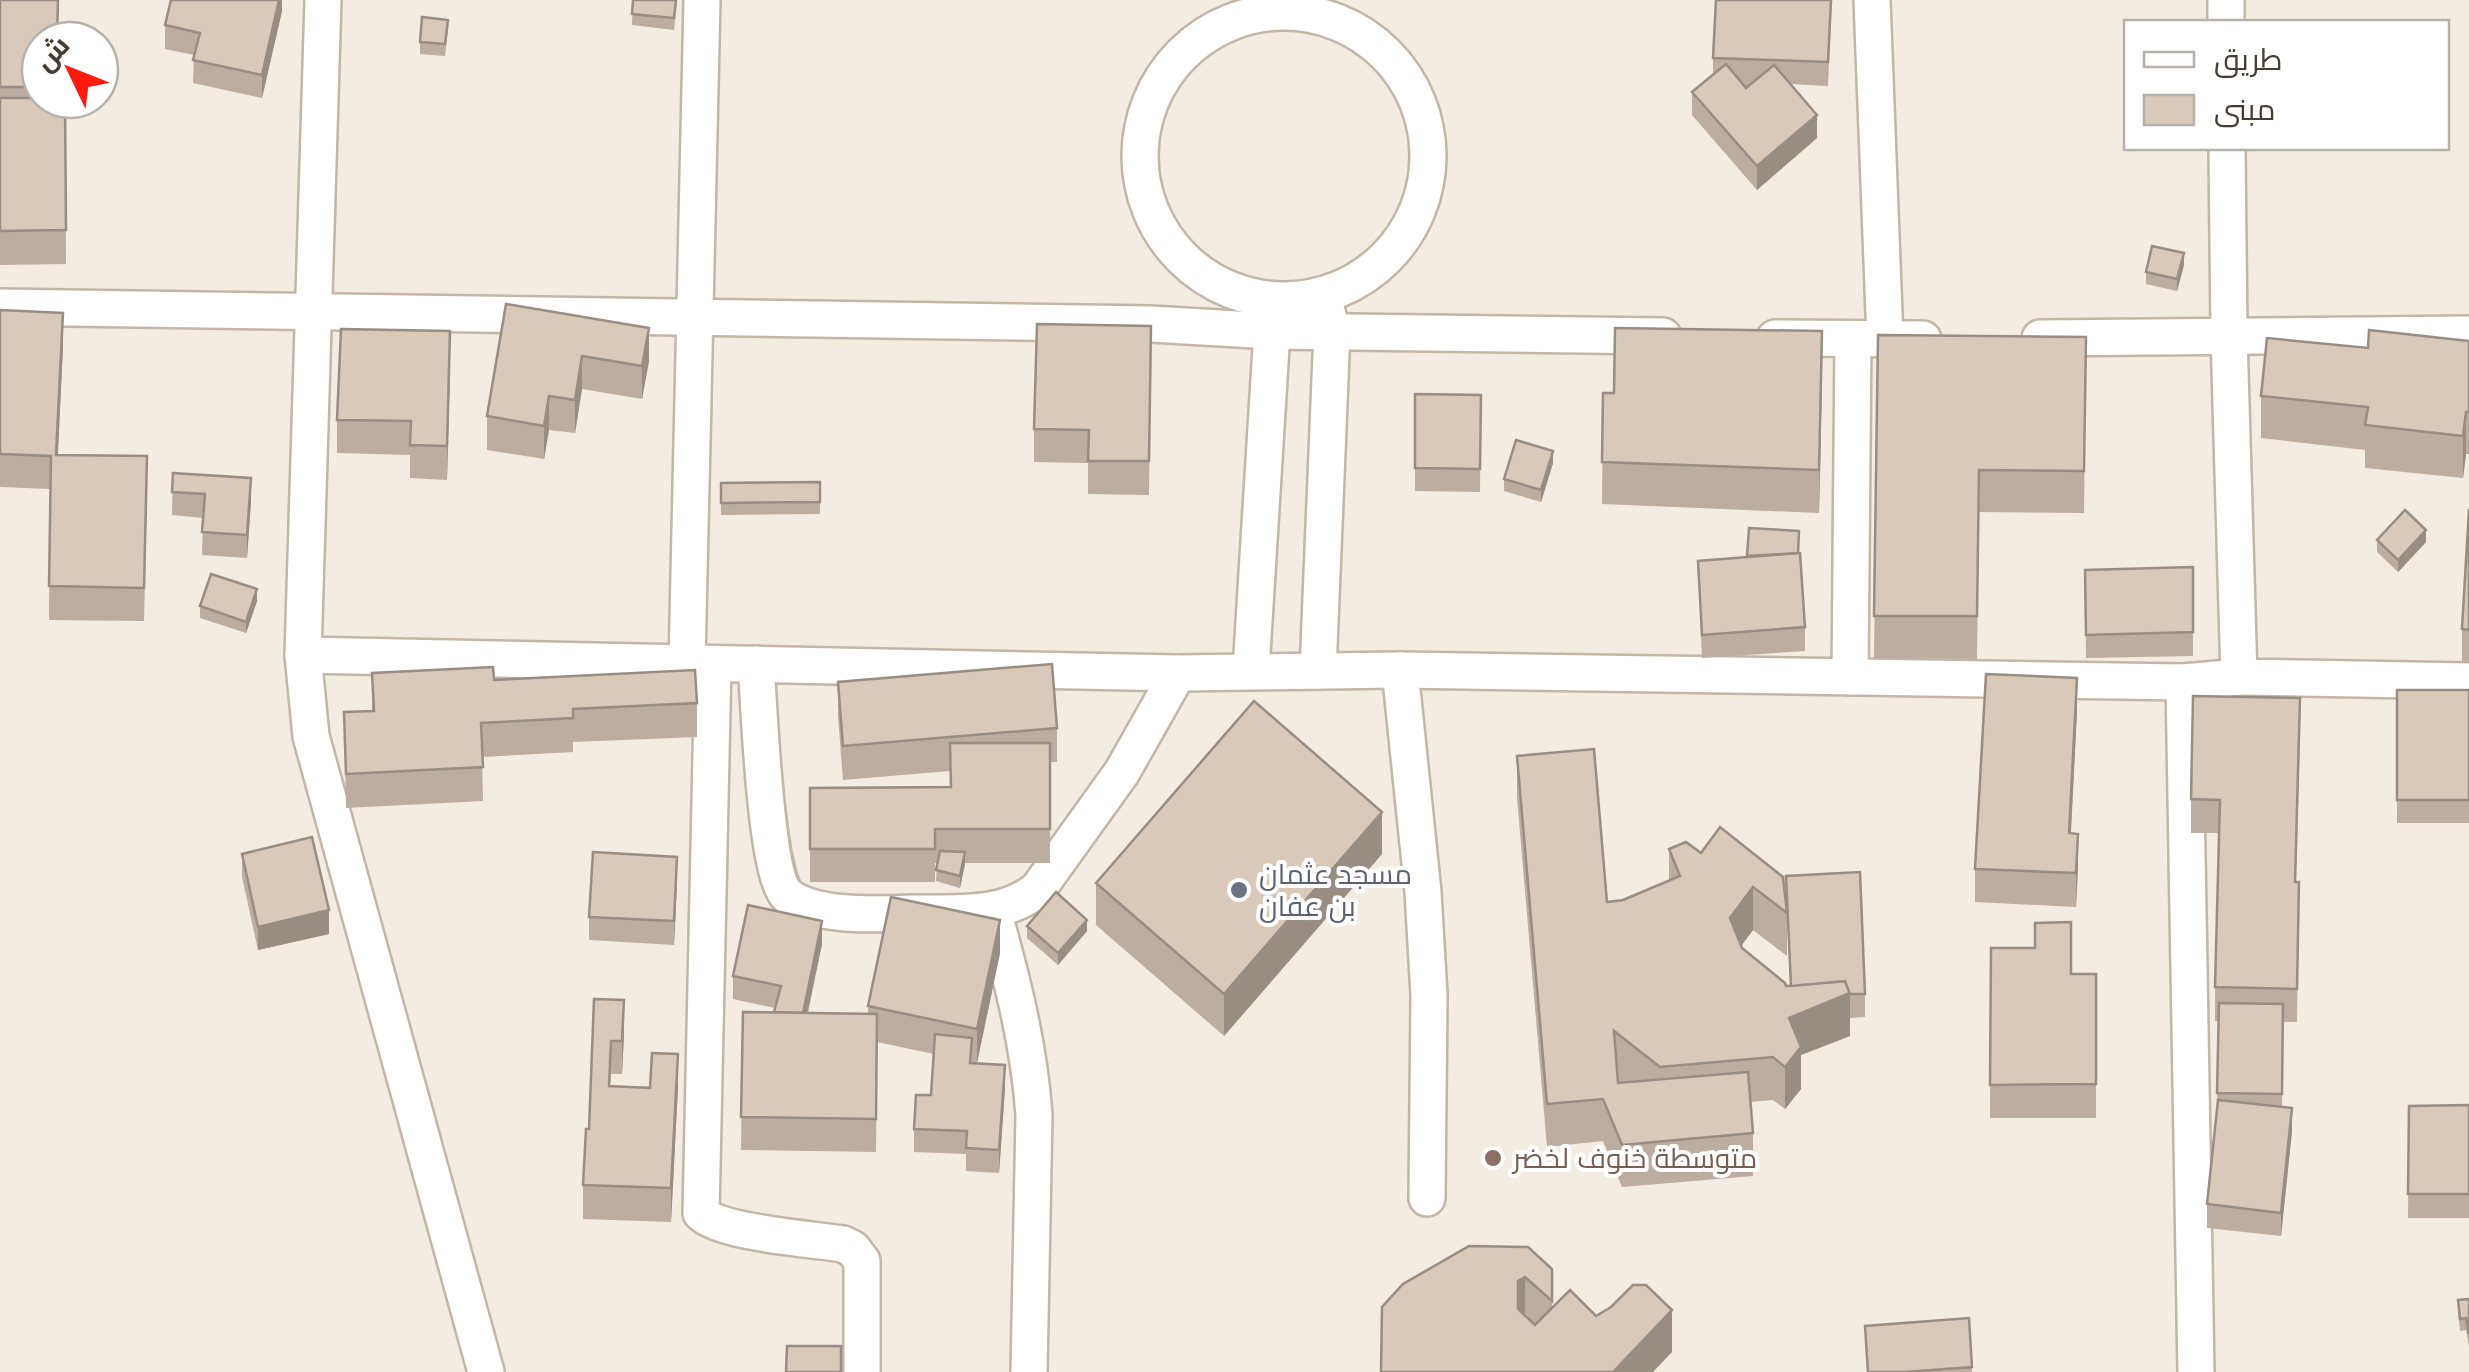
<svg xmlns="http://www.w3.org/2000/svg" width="2469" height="1372" font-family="Jost,Cairo,sans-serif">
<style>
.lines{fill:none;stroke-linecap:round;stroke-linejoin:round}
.minor-casing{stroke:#c2b6a7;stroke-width:40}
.minor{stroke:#fff;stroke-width:35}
.wall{fill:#bbad9f}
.shaded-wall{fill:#988d82}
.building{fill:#d9c9b9;stroke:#988d82;stroke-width:2.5}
.worship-dot{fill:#6b7280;stroke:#fff;stroke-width:4}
.education-dot{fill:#8d6e63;stroke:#fff;stroke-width:4}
.labels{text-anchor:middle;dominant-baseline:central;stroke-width:8;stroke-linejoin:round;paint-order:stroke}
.worship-label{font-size:28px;fill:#5b616d;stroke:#fff;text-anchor:start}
.education-label{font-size:28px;fill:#785e54;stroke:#fff;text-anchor:start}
</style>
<rect width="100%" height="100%" fill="#f3ece2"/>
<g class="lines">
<defs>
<g id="minor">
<path d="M323,0L303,655L311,736L486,1372"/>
<path d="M1872,0L1885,340"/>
<path d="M2226,0V22"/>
<circle cx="1284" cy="156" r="144"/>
<path d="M2227,148L2229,336L2239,677L2469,681"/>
<path d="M0,307L1151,324L1272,331L1663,336"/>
<path d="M1775,338L1923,339"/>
<path d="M2040,338L2469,334"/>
<path d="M303,655L1178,673L1400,670L2184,682L2239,677"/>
<path d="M687,663L702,0"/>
<path d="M713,664L701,1213C720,1233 812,1239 843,1244L853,1249L862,1261V1372"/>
<path d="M756,664C759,702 765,877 788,896C816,918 880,914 915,913C958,912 1003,918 1038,889L1122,772L1178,673"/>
<path d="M1251,670L1272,331L1269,310"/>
<path d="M1400,670L1423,892L1429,995L1427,1198"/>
<path d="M1318,671L1332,331L1326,308"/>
<path d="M1850,677L1853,339"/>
<path d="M2184,682L2196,1372"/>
<path d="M993,911C1012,979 1029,1044 1034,1115L1029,1372"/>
</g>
</defs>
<use href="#minor" class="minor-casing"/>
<use href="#minor" class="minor"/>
</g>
<g class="wall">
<path d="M0,0L40,40V100H65L66,264L0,265Z"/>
<path d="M282,0V11L262,98L193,83L194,55L165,49V25Z"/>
<path d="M633,0H677L674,30L632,25Z"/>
<path d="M1831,18L1828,86L1790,84L1817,138L1757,190L1692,115V92L1713,74V58Z"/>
<path d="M448,31L445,56L420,54V42Z"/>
<path d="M2184,265L2177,291L2146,284V272Z"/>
<path d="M506,304L649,361L642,399L582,389L575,433L549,430L544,459L487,450V416Z"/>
<path d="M0,310L63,346L58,455L147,490L144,621L49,620L50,489L0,487Z"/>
<path d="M1151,326L1149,495L1088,494V463L1034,462V429Z"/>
<path d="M1878,335L2086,337L2084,513L1979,512L1977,659L1874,658Z"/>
<path d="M2469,341V454H2466L2463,478L2365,468V450L2261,438V396L2368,348Z"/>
<path d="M450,365L447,480L410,478V455L337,453V420Z"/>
<path d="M1822,374L1819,513L1602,504L1603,393Z"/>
<path d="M1415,394L1481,395L1480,492L1415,491Z"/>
<path d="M1553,463L1541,502L1504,491V479Z"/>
<path d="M173,473L251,501L247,558L202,555L203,518L172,515Z"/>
<path d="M820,482V514L721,515V483Z"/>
<path d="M2469,509V663H2462V629Z"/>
<path d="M2377,540L2426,542L2398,572L2377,552Z"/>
<path d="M1799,553L1805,627V651L1702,658L1698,561Z"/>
<path d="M2193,567V656L2086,658L2085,570Z"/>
<path d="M257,601L246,633L200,618V606Z"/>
<path d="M372,673L494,680L697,703V737L573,742V752L482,757L483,801L346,808L344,712L372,711Z"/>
<path d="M838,682L1057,728V762H1050V863H965L960,888L936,881L937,863H935V882H810V788L950,787V771L843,780L838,716Z"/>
<rect x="2397" y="690" width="72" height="133"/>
<path d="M2077,711L2071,833L2078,867L2076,907L1975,902V869Z"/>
<path d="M2300,732L2296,882H2299L2297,1022H2283L2282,1107L2292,1131L2281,1236L2207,1228V1204L2217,1108L2218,1021H2215V987L2219,833H2191V799Z"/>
<path d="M1517,756L1607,902L1623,900L1669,881V849L1701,853L1720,827L1787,913V956L1753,930L1741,946L1742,948L1786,986H1790L1786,876L1865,994V1017L1850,1018V1036L1801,1055V1089L1785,1109L1773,1100L1751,1102L1753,1133V1176L1622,1187L1603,1141L1547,1147L1517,798Z"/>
<path d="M242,854L329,934L258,950L242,877Z"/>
<path d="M1382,854L1224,1036L1096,925V883Z"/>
<path d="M677,880L674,945L589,940V917Z"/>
<path d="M1027,926L1087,931L1058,965L1027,938Z"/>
<path d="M822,944L808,1013L868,1014V1006L1000,953L977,1063H972L1005,1088L999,1173L966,1171V1154L914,1152V1129L931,1095L934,1054L877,1042L876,1152L741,1150L743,1012H774L775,1008L733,999V976Z"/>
<path d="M1991,948L2071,974H2096V1118H1990Z"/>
<path d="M594,999L624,1034L622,1074H611L610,1086L678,1087L671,1222L583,1219V1185L589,1129Z"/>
<path d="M2469,1105V1218H2408L2409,1106Z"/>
<path d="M1552,1269V1308L1596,1316L1672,1352L1382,1307Z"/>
<path d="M2469,1299V1346L2466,1330L2460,1331L2458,1312V1300Z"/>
<path d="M1969,1318L1972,1372H1867L1865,1326Z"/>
</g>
<g class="shaded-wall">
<path d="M279,0H282V11L262,98V75Z"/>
<path d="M1817,115V138L1757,190V166Z"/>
<path d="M2184,253V265L2177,291V279Z"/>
<path d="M63,313V346L56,489V455Z"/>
<path d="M649,328V361L642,399V366Z"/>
<path d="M450,331V365L447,480V446Z"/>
<path d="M1822,331V374L1819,513V470Z"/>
<path d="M582,356V389L575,433V400Z"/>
<path d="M549,396V430L544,459V426Z"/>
<path d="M2466,412V454L2463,478V436Z"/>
<path d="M1553,451V463L1541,502V490Z"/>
<path d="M251,478V501L247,558V535Z"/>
<path d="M2426,530V542L2398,572V560Z"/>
<path d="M257,589V601L246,633V622Z"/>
<path d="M2077,678V711L2069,866V833Z"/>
<path d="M1382,812V854L1224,1036V994Z"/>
<path d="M2078,834V867L2076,907V873Z"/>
<path d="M965,852V864L960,888V876Z"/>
<path d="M677,857V880L674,945V921Z"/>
<path d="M1753,887V930L1730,961V918Z"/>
<path d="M329,910V934L258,950V927Z"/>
<path d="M1000,920V953L977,1063V1029Z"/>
<path d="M1087,920V931L1058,965V953Z"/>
<path d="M822,921V944L801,1042V1019Z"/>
<path d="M1850,993V1036L1801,1055V1089L1785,1109V1067L1789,1018Z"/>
<path d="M624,1000V1034L622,1074V1041Z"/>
<path d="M678,1054V1087L671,1222V1188Z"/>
<path d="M1005,1065V1088L999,1173V1150Z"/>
<path d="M2292,1108V1131L2281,1236V1213Z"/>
<path d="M1525,1277V1319L1518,1323V1281Z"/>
<path d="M1672,1310V1352L1653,1372H1613Z"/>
</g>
<g class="building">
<path d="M0,0H58L57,40H40V87H0Z"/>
<path d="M171,0H279L262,75L193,60L200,33L165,25Z"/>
<path d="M633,0H676L674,18L632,14Z"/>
<path d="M1716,0H1831L1828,62L1713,58Z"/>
<path d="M422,17L448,20L445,44L420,42Z"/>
<path d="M1726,64L1746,88L1774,65L1817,115L1757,166L1692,92Z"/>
<path d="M0,98H40V100H65L66,230L0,231Z"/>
<path d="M2152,246L2184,253L2177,279L2146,272Z"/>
<path d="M506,304L649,328L642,366L582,356L575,400L549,396L544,426L487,416Z"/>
<path d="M0,310L63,313L56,455L147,456L144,588L49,586L51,456L0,454Z"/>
<path d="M1037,324L1151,326L1149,461H1088L1089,430L1034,429Z"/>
<path d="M1615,328L1822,331L1819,470L1602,462L1603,393H1614Z"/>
<path d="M341,329L450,331L447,446L410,445L411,421L337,420Z"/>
<path d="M2369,330L2469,341V412H2466L2463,436L2365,425L2368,407L2261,396L2267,338L2368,348Z"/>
<path d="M1878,335L2086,337L2084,471L1979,470L1977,616H1874Z"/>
<path d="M1415,394L1481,395L1480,469L1415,468Z"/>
<path d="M1516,440L1553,451L1541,490L1504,479Z"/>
<path d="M173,473L251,478L247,535L202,532L205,494L172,492Z"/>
<path d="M820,482V502L721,503V483Z"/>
<path d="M2469,509V630L2462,629Z"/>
<path d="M2405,510L2426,530L2398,560L2377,540Z"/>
<path d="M1749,528L1799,531L1798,553L1747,556Z"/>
<path d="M1800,553L1805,627L1702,635L1698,561Z"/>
<path d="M2193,567V632L2086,635L2085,570Z"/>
<path d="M211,574L257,589L246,622L200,606Z"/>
<path d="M1052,664L1057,728L843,746L838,682Z"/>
<path d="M493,667L494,680L695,670L697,703L573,709V718L481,723L483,767L346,774L344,712L374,711L372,673Z"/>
<path d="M1986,674L2077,678L2069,833L2078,834L2076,873L1975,869Z"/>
<rect x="2397" y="690" width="72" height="110"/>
<path d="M2193,696L2300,698L2295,882H2299L2297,989L2215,987L2220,800L2191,799Z"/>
<path d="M1254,701L1382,812L1224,994L1096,883Z"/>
<path d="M950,743H1050V829H935V849H810V788L951,787Z"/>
<path d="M1594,749L1607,902L1623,900L1680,876L1669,849L1686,842L1701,853L1720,827L1783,877L1787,913L1753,887L1730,918L1742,948L1785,983L1786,986L1845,981L1850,993L1789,1018L1801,1047L1785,1067L1773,1057L1660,1067L1614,1031L1618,1083L1748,1072L1753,1133L1622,1145L1603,1099L1547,1104L1517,756Z"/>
<path d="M312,837L329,910L258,927L242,854Z"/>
<path d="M940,851L965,852L960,876L936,870Z"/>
<path d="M593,852L677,857L674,921L589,917Z"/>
<path d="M1860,872L1865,994H1850L1845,981L1791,986L1786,876Z"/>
<path d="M1056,892L1087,920L1058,953L1027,926Z"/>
<path d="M891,897L1000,920L977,1029L868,1006Z"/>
<path d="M748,905L822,921L803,1013L774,1012L781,986L733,976Z"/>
<path d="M2071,922V974H2096V1084L1990,1085L1991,948H2035V923Z"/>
<path d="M594,999L624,1000L622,1041H611L609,1086L650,1088L652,1053L678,1054L671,1188L583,1185L586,1129H589Z"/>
<path d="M2219,1003L2283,1004L2282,1094L2217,1093Z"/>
<path d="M743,1012L877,1014L876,1119L741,1117Z"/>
<path d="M935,1034L972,1038L970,1063L1005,1065L999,1150L966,1148L967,1131L914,1129L916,1095H931Z"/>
<path d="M2218,1100L2292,1108L2281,1213L2207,1204Z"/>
<path d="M2469,1105V1194H2408L2409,1106Z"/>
<path d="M1469,1246L1528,1247L1552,1269V1301L1525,1277L1518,1281V1309L1535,1325L1570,1290L1596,1316L1611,1307L1633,1285H1646L1672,1310L1613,1372H1381L1382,1307L1403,1284Z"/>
<path d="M2469,1299V1334L2466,1318L2460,1319L2458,1300Z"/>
<path d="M1969,1318L1972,1367L1905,1372H1868L1865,1326Z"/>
<path d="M787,1346H841V1372H786Z"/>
</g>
<circle class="worship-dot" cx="1239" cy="890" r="10"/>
<circle class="education-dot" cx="1493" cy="1158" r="10"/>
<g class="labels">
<g class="worship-label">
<text x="1259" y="874">مسجد عثمان<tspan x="1259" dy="32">بن عفان</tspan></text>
</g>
<g class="education-label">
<text x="1513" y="1158">متوسطة خنوف لخضر</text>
</g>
</g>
<rect x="2124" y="20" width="325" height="130" fill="#ffffff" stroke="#b5b1ad" stroke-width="2.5"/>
<rect x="2144" y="52" width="50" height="15" fill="#ffffff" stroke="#b5b1ad" stroke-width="2.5"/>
<text x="2214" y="70" font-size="30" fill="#453c32">طريق</text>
<rect x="2144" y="95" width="50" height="30" fill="#d9c9b9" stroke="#b5b1ad" stroke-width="2.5"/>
<text x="2214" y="120" font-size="30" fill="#453c32">مبنى</text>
<g transform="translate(70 70) rotate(313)"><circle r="48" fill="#ffffff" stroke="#b5b1ad" stroke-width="2.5"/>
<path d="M0-8L18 38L0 25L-18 38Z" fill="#ff1a0e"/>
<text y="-15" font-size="28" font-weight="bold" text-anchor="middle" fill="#453c32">ش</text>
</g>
</svg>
